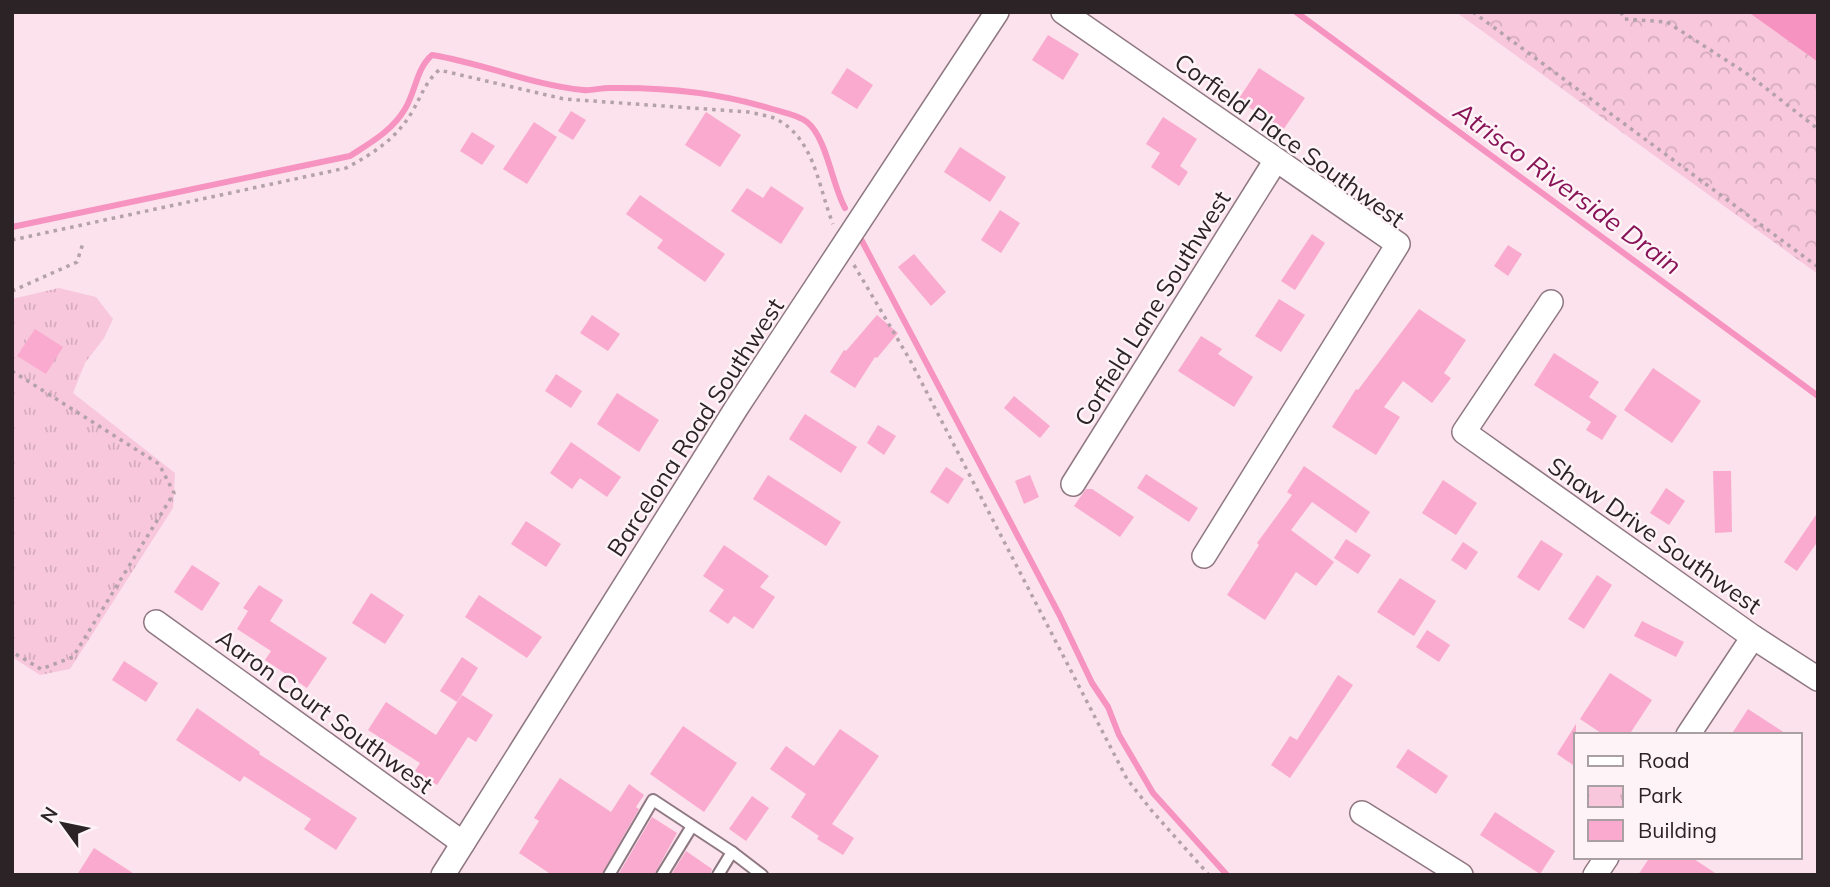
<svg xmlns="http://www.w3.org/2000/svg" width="1830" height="887" font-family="Mulish,sans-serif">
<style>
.forest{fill:url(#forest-crowns)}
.park{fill:url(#park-tufts)}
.water{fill:#f693c0}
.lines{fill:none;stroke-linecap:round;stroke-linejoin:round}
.stream{stroke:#f693c0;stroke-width:6}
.building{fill:#faaace}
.service-casing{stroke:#8f7882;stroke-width:14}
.minor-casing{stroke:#8f7882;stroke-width:26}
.path{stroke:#b4a1a9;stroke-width:3.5;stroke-dasharray:3.5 5;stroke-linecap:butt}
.service{stroke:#fff;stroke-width:10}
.minor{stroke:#fff;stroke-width:23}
.labels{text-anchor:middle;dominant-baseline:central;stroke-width:5;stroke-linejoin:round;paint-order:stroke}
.street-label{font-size:24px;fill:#2c2327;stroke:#fef4f8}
.water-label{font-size:26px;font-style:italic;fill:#881457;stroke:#fef4f8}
</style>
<defs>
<pattern id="forest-crowns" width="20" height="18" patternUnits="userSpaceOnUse" patternTransform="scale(1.75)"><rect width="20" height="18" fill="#f8c7dc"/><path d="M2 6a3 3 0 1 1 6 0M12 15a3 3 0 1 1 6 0" fill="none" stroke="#d5abbd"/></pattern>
<pattern id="park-tufts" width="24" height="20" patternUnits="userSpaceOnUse" patternTransform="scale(1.75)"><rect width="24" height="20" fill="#f8c7dc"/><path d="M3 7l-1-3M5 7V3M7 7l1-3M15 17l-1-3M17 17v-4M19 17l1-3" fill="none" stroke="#d5abbd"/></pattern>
</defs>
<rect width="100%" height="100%" fill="#fbe2ec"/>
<path class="forest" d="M1456,12H1748L1818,62V274Z"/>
<path class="park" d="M59,288L96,297L113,319L104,338L85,363L73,393L175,473L173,508L70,669L40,675L12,657V299Z"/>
<path class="water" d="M1748,12H1818V62Z"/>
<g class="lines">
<g class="stream">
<path d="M1296,12L1818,396"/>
<path d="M12,227L350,156C370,143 392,131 405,109C416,91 416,69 432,55C483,63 531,85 583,90C591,91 600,88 609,88C663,87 721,93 772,109C782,112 799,115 807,122C827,138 832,185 845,208"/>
<path d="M862,241L1060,616L1092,683L1108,707L1119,735L1153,793L1227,875"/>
</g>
</g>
<g class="building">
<path d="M1048,35L1079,54L1063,80L1032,60Z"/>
<path d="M847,68L873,85L857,109L831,93Z"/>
<path d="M1259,68L1305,98L1283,130L1238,100Z"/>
<path d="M571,111L586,120L573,140L558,131Z"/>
<path d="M706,112L741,135L720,167L685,145Z"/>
<path d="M1163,117L1197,139L1180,166L1188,172L1179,186L1151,167L1160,153L1146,144Z"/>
<path d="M534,122L557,137L527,184L503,169Z"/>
<path d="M472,132L495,146L482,165L460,151Z"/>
<path d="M960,147L1006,177L990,202L944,172Z"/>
<path d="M771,186L804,208L781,244L731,211L747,188L763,198Z"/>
<path d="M640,195L725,254L705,282L657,248L663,240L626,214Z"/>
<path d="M1000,210L1020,223L1001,253L981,240Z"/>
<path d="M1312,234L1325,243L1295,290L1281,281Z"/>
<path d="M1508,245L1522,254L1508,276L1494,266Z"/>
<path d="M914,254L946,292L931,306L898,267Z"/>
<path d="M1279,299L1305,315L1281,352L1255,336Z"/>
<path d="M1419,309L1466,340L1444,373L1451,378L1432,403L1403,381L1384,407L1400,417L1376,455L1332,427L1356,389L1358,390Z"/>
<path d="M592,315L620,334L608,351L580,333Z"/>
<path d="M877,315L898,333L877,358L875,357L855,388L830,372L844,350L846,351Z"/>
<path d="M35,329L63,347L46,374L17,356Z"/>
<path d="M1201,336L1222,349L1218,354L1253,377L1234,407L1178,371Z"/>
<path d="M1554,353L1599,382L1589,397L1617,416L1602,440L1586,430L1591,422L1534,385Z"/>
<path d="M1653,368L1701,401L1672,443L1624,410Z"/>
<path d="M556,374L582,391L571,408L545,391Z"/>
<path d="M617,393L659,420L639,452L597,424Z"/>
<path d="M1014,396L1050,426L1040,438L1004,408Z"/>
<path d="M805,414L857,447L841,473L789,439Z"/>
<path d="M878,425L896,436L884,455L867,443Z"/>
<path d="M571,442L621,477L607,497L580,478L572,489L550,473Z"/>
<path d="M1304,466L1370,512L1356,533L1312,502L1291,530L1334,562L1316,586L1296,572L1265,620L1227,595L1259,545L1257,543L1292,495L1287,492Z"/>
<path d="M946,467L964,479L948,504L930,492Z"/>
<path d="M1713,471H1731L1732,532L1715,533Z"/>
<path d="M1146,474L1198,508L1189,522L1137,488Z"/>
<path d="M768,475L841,522L826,546L753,499Z"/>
<path d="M1030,475L1039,497L1024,504L1015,481Z"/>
<path d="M1443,480L1477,503L1456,535L1422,513Z"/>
<path d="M1666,488L1685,501L1669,525L1650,513Z"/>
<path d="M1086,489H1092L1134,517L1120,537L1074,506Z"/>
<path d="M1818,512V541L1797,571L1784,562Z"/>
<path d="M526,521L561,544L546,567L511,544Z"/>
<path d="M1346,539L1371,555L1358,574L1334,558Z"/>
<path d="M1541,540L1563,554L1539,591L1517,577Z"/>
<path d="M1463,542L1478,552L1466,570L1451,560Z"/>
<path d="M724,545L769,576L760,587L775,597L753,629L734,616L728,624L709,611L724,590L703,576Z"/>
<path d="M192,565L220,583L202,611L174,592Z"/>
<path d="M1597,575L1612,585L1584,629L1568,619Z"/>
<path d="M1400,578L1436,601L1414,636L1377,612Z"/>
<path d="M259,585L283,600L270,621L327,658L307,688L265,660L271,651L237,629L248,611L243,608Z"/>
<path d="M371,593L404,615L385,644L352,623Z"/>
<path d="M479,595L542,637L527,658L465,617Z"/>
<path d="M1642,621L1684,642L1676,657L1634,636Z"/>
<path d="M1427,630L1450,645L1439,662L1416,647Z"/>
<path d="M462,657L478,668L457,702L440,691Z"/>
<path d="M124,661L158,683L146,702L112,680Z"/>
<path d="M1610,673L1652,700L1629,735H1604L1580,719Z"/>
<path d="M1338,675L1353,685L1290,778L1271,765L1290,736L1297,740Z"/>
<path d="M462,695L493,715L476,742L468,737L437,785L415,771L420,763L368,730L386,702L436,735Z"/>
<path d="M197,708L260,752L259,754L357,818L336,850L304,829L311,819L244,776L240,782L176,740Z"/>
<path d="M1748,709L1788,735H1731Z"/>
<path d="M1576,724V767L1557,754Z"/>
<path d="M683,726L737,763L704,812L650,774Z"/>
<path d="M840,729L879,756L832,824L854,838L843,855L817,839L819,836L791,817L806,794L770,769L786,746L814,766Z"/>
<path d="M1408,749L1448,776L1436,794L1396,767Z"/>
<path d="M560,778L611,812L629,784L644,795L636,807L639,809L601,875H552L519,853L539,821L534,818Z"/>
<path d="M752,796L769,808L746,841L729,829Z"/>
<path d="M1495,812L1555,851L1540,874L1480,835Z"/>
<path d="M652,817L677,833L654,875H618Z"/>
<path d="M94,848L136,875H77Z"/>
<path d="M686,851L712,869L710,875H671Z"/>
<path d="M1650,857H1691L1718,875H1638Z"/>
</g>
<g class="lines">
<defs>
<g id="service">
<path d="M609,875L653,800L732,852L762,875"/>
<path d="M662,875L692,826"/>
<path d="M718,875L732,852"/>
</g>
<g id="minor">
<path d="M1063,12L1398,244L1204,556"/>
<path d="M1551,302L1464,432L1753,637L1818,679"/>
<path d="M1073,484L1276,160"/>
<path d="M156,622L463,843"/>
<path d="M1688,735L1753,637"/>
<path d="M1362,813L1461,875"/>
<path d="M443,875L737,407L997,12"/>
<path d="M1595,875L1607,857"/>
</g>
</defs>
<use href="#service" class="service-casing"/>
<use href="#minor" class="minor-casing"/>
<g class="path">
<path d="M1473,12L1818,267"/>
<path d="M1621,12L1624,19L1667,22L1749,75L1818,129"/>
<path d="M12,240L346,168C374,153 396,139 412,112C422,95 424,84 439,70L564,99L748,112C757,114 766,115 774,118C815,137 818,187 833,224"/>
<path d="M854,265L910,360L1127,779L1152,811L1209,875"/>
<path d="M12,291L77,262L83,243"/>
<path d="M12,371L159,464L174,493L73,657L41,669L12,652"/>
</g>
<use href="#service" class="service"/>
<use href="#minor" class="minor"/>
</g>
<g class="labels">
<g class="street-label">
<text transform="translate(1290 140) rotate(36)">Corfield Place Southwest</text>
<text transform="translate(1152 308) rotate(-58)">Corfield Lane Southwest</text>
<text transform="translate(695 427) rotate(-57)">Barcelona Road Southwest</text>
<text transform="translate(1655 535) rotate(35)">Shaw Drive Southwest</text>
<text transform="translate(325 711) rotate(36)">Aaron Court Southwest</text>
</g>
<g class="water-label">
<text transform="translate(1568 188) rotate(36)">Atrisco Riverside Drain</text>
</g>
</g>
<rect width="1830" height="887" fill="none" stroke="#2c2327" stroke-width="28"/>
<rect x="1574" y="733" width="228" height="126" fill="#fef4f8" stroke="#aaa0a4" stroke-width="2"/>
<rect x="1588" y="756" width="35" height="10" fill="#ffffff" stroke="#aaa0a4" stroke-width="2"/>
<text x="1638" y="768" font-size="21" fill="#2c2327">Road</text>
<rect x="1588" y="786" width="35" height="21" fill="url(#park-tufts)" stroke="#aaa0a4" stroke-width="2"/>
<text x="1638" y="803" font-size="21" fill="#2c2327">Park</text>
<rect x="1588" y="820" width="35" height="21" fill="#faaace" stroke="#aaa0a4" stroke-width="2"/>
<text x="1638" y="838" font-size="21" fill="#2c2327">Building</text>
<g transform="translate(63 824) rotate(303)" stroke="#fef4f8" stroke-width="5" paint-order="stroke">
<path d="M0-5L12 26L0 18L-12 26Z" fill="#2c2327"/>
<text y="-10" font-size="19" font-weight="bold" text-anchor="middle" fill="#2c2327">N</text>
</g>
</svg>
